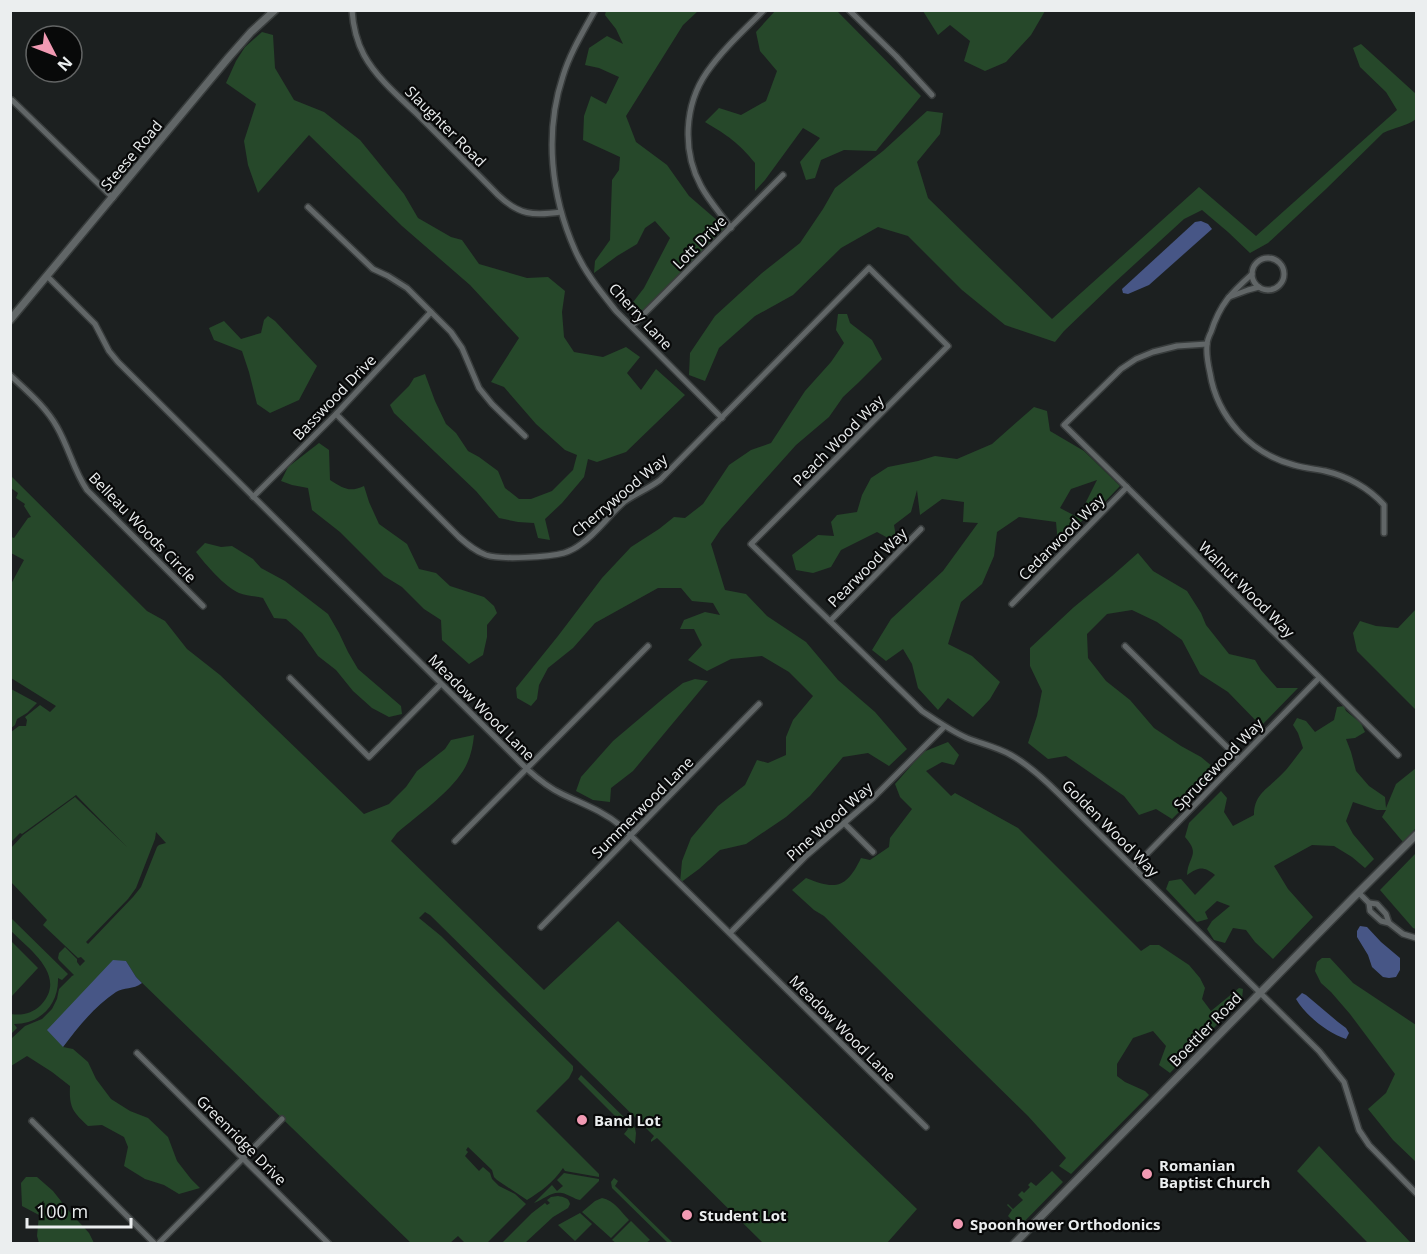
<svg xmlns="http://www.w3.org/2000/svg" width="1427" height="1254" font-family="'Open Sans',sans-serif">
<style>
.green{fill:#26482a;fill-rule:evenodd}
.water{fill:#475686}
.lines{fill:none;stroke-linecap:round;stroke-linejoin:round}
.minor-casing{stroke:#383c3c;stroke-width:8}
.tertiary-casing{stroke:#383c3c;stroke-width:10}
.minor{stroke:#616667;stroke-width:5}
.tertiary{stroke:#616667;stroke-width:7}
.poi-dot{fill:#f19ab3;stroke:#080909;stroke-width:2}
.labels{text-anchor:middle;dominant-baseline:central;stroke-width:4.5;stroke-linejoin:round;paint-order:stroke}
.street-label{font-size:15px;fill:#ebeeef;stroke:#080909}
.poi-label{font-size:15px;font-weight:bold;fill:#ebeeef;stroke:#080909;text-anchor:start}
</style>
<rect width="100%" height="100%" fill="#1c2020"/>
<g class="green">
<path d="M606,11H698L683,25L626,116L636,142L667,165L689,196L726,228L640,313L627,310L644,288L670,238L655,221L645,228L637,244L617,256L594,273L595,261L610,240L612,180L619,170L620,157L583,140L584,116L591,96L606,104L619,77L599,68L585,65L589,48L607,36L623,44L616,29L605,15Z"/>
<path d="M775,11H837L921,96L876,151L844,150L821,160L815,178L806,180L800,162L820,138L803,128L765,180L755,191V163C739,143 727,135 705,122L719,108L741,115L766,101L777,71L760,51L756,32Z"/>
<path d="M923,11H1045L1031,35L1006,62L985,71L964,61L970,41L950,25L938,35Z"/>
<path d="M262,32L273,35L275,68L294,100L324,112L360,140L404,194L418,218L451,237L462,240L479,264L527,278L548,277L565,291L562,312L564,337L574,352L603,357L626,347L640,357L627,373L641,390L656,369L685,395L626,452L597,462L588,459L584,477L562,503L545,519L550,540L538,538L534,523L518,522L499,518L476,491L394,413L390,405L409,386L414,378L425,374L435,401L446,424L456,433L468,451L479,457L498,471L505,488L519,499H531L552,491L573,470L577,455L565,450L536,424L504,387L491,382L519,338L470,285L402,226L309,135L258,193L248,165L244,141L256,104L226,83L236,61L245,47Z"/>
<path d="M1361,44L1416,94V119C1405,127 1395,127 1383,133L1326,189L1268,243L1250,253L1228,232L1202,210L1184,219L1113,284L1064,331L1055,342L1005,325L962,290L908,236L878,227L841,248L793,295L755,316L719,348L705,381L689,375L690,353L715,316L762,273L800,243L823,209L835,188L883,151L927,111L943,113L940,134L917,162L928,198L1052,319L1199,187L1256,236L1397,110L1386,92L1360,67L1353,48Z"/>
<path d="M838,314H847L850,323L872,340L882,359L858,383L843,397L829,417L796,445L721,529L711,544L725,590L746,594L767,616L806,642L838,680L875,712L907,749L889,766L868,753L843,757L810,796L786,817L746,844L720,850L699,869L680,883L682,861L691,838L718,806L745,785L757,760L768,763L786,755V737L793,720L813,696L789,672L762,656L731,659L707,671L688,660L702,645L694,629H680L684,620L705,612L720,615L713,603L692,601L681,588H658L595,623L573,648L548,668L539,685L537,699L531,706L517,698L516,688L558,636L602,578L631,547L659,529L674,517L685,518L703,504L729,465L751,450L771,443L805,391L831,362L844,343L836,330Z"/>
<path d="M268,316L275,321L317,366L299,400L270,413L257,404L249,372L242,351L214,340L209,328L224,321L241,339L261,333L264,320Z"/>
<path d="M1034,407L1047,411L1050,431L1084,451L1120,486L1099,508H1083L1097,480L1071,489L1060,508L1083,520L1058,544L1056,522L1019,517L997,532L994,556L982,584L961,602L948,644L972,656L1000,682L990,699L973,717L948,698L938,710L918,688L912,664L903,649L886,661L872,650L891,619L943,571L978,523L963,522L964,502L942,499L920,515L917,490L911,512L894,525L897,543L877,532L841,550L831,567L813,573L796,570L792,555L818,535L834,536L831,522L837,515L857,512L862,495L871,478L888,467L918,461L935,456L957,459L992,444Z"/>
<path d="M319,443L329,450L330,480C343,488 349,493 364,486L369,502L379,524L407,544L419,569L436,573L450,586L484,597L494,606L497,613L487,625V637L483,655L469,664L442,640L441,620L424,609L402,587L384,576L340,532L312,510L308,488L292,485L281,481L288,467Z"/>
<path d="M10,475L147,611L165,621L187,649L220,675L243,697L364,814L389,804L406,787L417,771L445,749L451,740L474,735C473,747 470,760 463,771C449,793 418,815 397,833L391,841L544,990L618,921L917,1209L887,1243H763L657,1138L651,1142V1140L654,1136L430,915L425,912L419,918L441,936L573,1066V1070L569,1078L536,1111L599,1174V1177L565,1171L563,1168C553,1183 541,1191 527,1200L497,1180L494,1177L492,1170L468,1147L466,1150L468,1152L465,1156L479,1171L483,1167L490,1173L492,1179L499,1186L515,1194L526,1204L487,1243H465L458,1236L450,1243H411L136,977L126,961L63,1047L73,1049L88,1062L96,1079L111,1099L130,1111L148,1118L168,1137L177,1161L191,1179L200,1188L179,1194L164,1185L145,1179L124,1166L128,1147L124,1137L102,1125L88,1126C73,1112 69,1108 70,1086L52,1072L27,1056L11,1066V1038H12L25,1026L42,1019L52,1009L57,999L59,989L72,976L74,975L59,960L58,958L59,953L65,947L77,959V962L80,966L85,961L81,957L78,958L43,925L47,920L11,882V848L23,835L75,797L127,847L76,795L22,834L20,833L11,842V732L19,726H26L27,720L25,717L40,705L50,712L56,706L11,678V584L24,560L11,553V537L14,538L28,518L31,517L24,506L25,504L16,498L18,493L11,488ZM156,832L166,843L159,845L157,847L141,887L133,897L88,944L86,942L128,899L136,888L155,839Z"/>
<path d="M205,543L221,547L232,546L253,559L261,568L285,581L328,614L339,633L348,652L358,669L401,706L402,714L389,717L372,708L353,691L336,670L318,656L302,633L286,619L274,618L263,598C256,596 246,596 239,593C224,586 206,565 196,552Z"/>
<path d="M1138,553L1153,571L1187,591L1201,613L1206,625L1229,654L1255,660L1261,670L1277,688H1298L1261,726L1228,692L1200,674L1182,640L1157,622L1132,610L1107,614L1087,634L1088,658L1106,681L1130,700L1154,728L1181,746L1201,757L1219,772L1172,819L1156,809L1139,815L1124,796L1066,756L1048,759L1028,743L1037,716L1042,691L1030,666V648L1074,607L1112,576Z"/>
<path d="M1416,609V710L1357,651L1353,633L1360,621L1376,626L1398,628Z"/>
<path d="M695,679L708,681L633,771L611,788L610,802L593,800L576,791L581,777L613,741L665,697L683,683Z"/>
<path d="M11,689L37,703L27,713L17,719L15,725L11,728Z"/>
<path d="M1344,706L1346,711L1361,723L1365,732L1355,738L1346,739L1351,752L1356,771L1369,786L1385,797L1386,808L1396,784L1416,768V828L1403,842L1382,817L1386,810H1377L1353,802L1346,821L1353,834L1374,859L1365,868L1352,857L1334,846L1312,845L1274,866L1288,889L1313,917L1273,959L1255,942L1246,930L1233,928L1225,943L1214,940L1207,929L1212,921L1230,906L1217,901L1205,912L1208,919L1197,922L1166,889L1169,881L1181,879L1195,895L1215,875C1203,866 1199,867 1187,875C1188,856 1201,855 1185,837L1189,823L1221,791L1227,798L1224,812L1233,826L1254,815C1254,795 1266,790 1279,777C1288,769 1295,758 1303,748L1298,733L1293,725L1297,718L1306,721L1315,732L1334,720L1337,707Z"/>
<path d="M948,742L959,755L954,765L942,762L926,771L951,796L955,793L1018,828L1141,951L1150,945H1159L1189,965L1200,978L1205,988L1202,999L1211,1011L1239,988L1243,989L1242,999L1170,1073L1159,1065L1166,1046L1153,1031L1133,1038L1117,1064V1076L1125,1082L1145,1091L1149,1095L1071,1174L1059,1166L1066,1158L1028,1116L824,916L814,910L792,890L806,878C837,891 847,887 861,858L870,860L889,847L890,838L912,809L900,797L895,784L923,752Z"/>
<path d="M1416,853V929L1413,928L1380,890Z"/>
<path d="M11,918L68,974L62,980L58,978C59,1004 41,1024 14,1024L17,1028L11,1034V1014C22,1016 33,1013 41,1005C68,976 29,949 11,931Z"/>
<path d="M11,941L38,968L11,997H10Z"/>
<path d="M1322,958H1330L1353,983L1416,1025V1162L1393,1140L1368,1109L1386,1093L1395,1074L1350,1014L1331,992L1321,983L1315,971L1317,962Z"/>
<path d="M581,1075L635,1128L636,1133L635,1144L624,1134L628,1129L578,1079Z"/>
<path d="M1319,1146L1411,1243H1368L1297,1171Z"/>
<path d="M1052,1171L1063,1182L1019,1227L1008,1216L1012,1210L1007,1205L1008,1204L1013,1209L1023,1200L1018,1195L1022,1191L1024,1193L1030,1187L1028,1185L1031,1182L1036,1186Z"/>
<path d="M564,1173L599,1179V1181L580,1200C574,1199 568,1194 562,1193C551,1191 543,1200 534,1203L552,1185L557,1191L563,1186L557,1180Z"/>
<path d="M26,1177H37L53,1191L68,1210L89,1233L94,1243H39L37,1236L39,1215L22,1206L21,1183Z"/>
<path d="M614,1178L618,1181L615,1186L673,1243H668L612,1188L611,1182Z"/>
<path d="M558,1196C564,1197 569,1198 570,1204L568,1208L553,1217L525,1243H502L532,1213L545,1203L547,1205L550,1203L547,1200L551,1197Z"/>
<path d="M602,1198C614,1200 621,1212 629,1220L611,1238L582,1212L595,1201Z"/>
<path d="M580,1213L592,1224L575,1241L558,1225Z"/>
<path d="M631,1221L650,1240L646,1243H616L612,1240Z"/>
</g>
<g class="water">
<path d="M1201,221L1208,224L1212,229L1149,285L1128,294L1123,293L1122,289L1195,222Z"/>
<path d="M1360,926L1367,927L1381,942L1400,958V970L1396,977L1389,978L1383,977L1372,967L1368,955L1357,937V931Z"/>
<path d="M113,960L126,961L136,977L142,983C133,990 124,987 116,992C95,1006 78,1027 63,1047L47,1030Z"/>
<path d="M1302,993L1306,995L1338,1022L1346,1028L1349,1033L1346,1039C1328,1033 1306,1016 1296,999Z"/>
</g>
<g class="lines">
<defs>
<g id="minor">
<path d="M352,10C353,25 357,42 364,55C376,77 398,96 416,113C443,140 471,167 498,195C519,215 533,216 561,212"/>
<path d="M595,10C583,32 570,53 563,76C544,133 551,196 575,250C585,273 601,292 616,311L722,418"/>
<path d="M849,10L896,56L932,95"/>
<path d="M10,101L12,100L113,198"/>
<path d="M308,207L373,269L388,276L407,288L451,332L462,348L479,388L492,404L525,436"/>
<path d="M731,228C721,214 709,201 701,186C682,151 684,105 707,72C723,49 744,30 764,10"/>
<circle cx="1268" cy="274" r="16"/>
<path d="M1252,274C1231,293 1220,304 1211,332C1209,336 1207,341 1207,345C1206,354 1208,364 1210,373C1217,417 1251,454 1294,465C1304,468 1315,469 1325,471C1347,476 1369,488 1384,505V533"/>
<path d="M47,276L95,324L109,351L118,362L527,769C538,779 549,788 562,794C583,804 603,811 621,826L926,1127"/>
<path d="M1229,297L1248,290L1259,287"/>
<path d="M632,326L783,175"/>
<path d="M1207,344L1177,346L1153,352L1136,359L1121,369L1064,425L1398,755"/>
<path d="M10,375C27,391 46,407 57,427C69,448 74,471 87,490L203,606"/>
<path d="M336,414L459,537C467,544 475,551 486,555C501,560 549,557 564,553C570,551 576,548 581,544C597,533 609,515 624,502C635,494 648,489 660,480L869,268L948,346L751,544L922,711C937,721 951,731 967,738C982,744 997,747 1011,755C1029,765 1044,779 1059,794L1319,1051L1344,1082L1359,1130L1369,1145L1416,1193"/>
<path d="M253,497L336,414L431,312"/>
<path d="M1012,604L1127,487"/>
<path d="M830,621L921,529"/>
<path d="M1125,646L1239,759"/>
<path d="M290,678L369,757L441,684"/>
<path d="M844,823L873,852"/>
<path d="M455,841L648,646"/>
<path d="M1134,867L1319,678"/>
<path d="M1359,893L1369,903L1370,911L1381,921L1389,923L1403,934L1416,938"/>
<path d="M1369,903L1377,904L1386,914L1389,923"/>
<path d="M541,927L759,704"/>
<path d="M730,933L806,856L873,798L944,727"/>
<path d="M137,1053L329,1244"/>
<path d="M32,1121L155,1244"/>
<path d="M158,1244L282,1119"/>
</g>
<g id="tertiary">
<path d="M10,320L229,57L251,32L275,10"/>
<path d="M1014,1244L1352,899L1416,835"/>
</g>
</defs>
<use href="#minor" class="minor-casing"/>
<use href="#tertiary" class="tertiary-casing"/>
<use href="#minor" class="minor"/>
<use href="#tertiary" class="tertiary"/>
</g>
<g class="poi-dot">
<circle cx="582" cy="1120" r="6"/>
<circle cx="1147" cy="1174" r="6"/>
<circle cx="687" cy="1215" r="6"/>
<circle cx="958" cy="1224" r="6"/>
</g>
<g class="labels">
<g class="street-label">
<text transform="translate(446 126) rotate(45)">Slaughter Road</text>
<text transform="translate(131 155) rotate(-50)">Steese Road</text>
<text transform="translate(699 242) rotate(-45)">Lott Drive</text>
<text transform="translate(641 316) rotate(47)">Cherry Lane</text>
<text transform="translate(334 397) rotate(-46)">Basswood Drive</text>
<text transform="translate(838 440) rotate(-45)">Peach Wood Way</text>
<text transform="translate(619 495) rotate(-40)">Cherrywood Way</text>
<text transform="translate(143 527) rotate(46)">Belleau Woods Circle</text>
<text transform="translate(1061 537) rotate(-45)">Cedarwood Way</text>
<text transform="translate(867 567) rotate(-45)">Pearwood Way</text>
<text transform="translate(1247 589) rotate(45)">Walnut Wood Way</text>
<text transform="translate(482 707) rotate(45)">Meadow Wood Lane</text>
<text transform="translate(1218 764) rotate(-46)">Sprucewood Way</text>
<text transform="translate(642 807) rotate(-45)">Summerwood Lane</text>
<text transform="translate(829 821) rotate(-42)">Pine Wood Way</text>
<text transform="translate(1111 828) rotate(45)">Golden Wood Way</text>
<text transform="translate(843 1028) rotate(45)">Meadow Wood Lane</text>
<text transform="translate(1205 1029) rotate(-46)">Boettler Road</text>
<text transform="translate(242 1140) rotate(45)">Greenridge Drive</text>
</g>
<g class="poi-label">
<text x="594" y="1120">Band Lot</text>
<text x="1159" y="1165">Romanian<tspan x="1159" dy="17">Baptist Church</tspan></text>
<text x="699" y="1215">Student Lot</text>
<text x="970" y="1224">Spoonhower Orthodonics</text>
</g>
</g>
<rect width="1427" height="1254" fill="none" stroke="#ebeeef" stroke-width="24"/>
<g transform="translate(54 54) rotate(132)"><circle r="28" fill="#080909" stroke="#636565" stroke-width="1.5"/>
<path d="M0-4.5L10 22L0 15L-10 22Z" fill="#f19ab3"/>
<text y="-9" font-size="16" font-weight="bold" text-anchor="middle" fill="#ebeeef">N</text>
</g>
<path d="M27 1218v9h104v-9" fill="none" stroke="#ebeeef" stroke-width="3"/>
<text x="36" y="1218" font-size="18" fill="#ebeeef" stroke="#080909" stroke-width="4.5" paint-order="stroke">100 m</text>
</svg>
